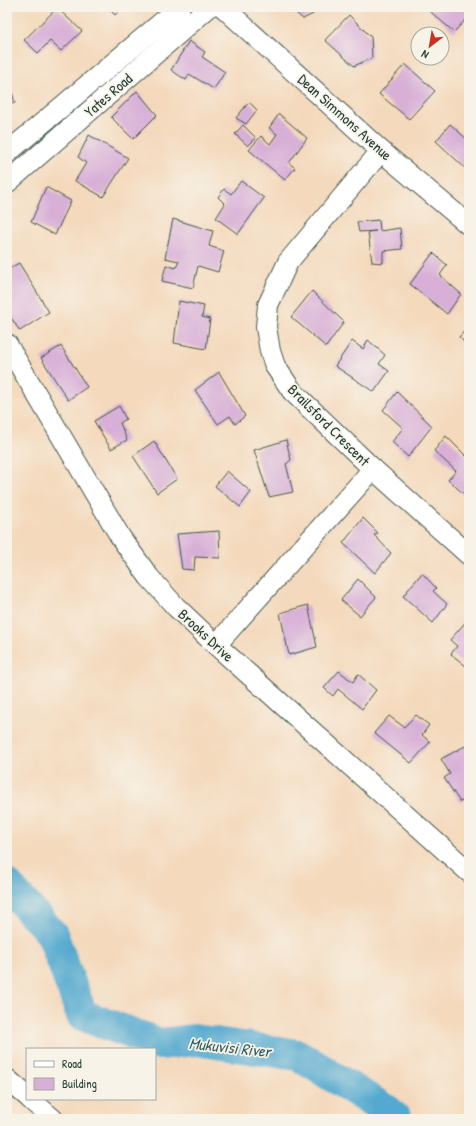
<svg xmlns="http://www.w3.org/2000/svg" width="476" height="1126" font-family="'Patrick Hand',sans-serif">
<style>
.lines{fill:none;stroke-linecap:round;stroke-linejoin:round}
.river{stroke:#52a9cf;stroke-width:32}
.building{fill:#d8b0d7}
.street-casing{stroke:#3f5448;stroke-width:22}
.street{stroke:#fff;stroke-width:20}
.labels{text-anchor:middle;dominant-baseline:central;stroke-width:3.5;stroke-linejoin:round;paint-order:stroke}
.street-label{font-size:15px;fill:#1f3d34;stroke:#f7f3e8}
.water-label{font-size:16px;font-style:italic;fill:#2e5d62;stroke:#f7f3e8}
</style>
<rect width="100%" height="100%" fill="#f7f3e8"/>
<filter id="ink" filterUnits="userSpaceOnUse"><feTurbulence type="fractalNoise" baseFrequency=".025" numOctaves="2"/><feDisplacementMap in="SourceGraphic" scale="8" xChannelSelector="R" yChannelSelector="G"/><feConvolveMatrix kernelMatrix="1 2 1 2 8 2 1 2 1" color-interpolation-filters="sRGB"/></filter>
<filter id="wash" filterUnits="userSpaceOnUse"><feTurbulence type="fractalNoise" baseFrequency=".012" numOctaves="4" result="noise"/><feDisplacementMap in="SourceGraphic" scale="16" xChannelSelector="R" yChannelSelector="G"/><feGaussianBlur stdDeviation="0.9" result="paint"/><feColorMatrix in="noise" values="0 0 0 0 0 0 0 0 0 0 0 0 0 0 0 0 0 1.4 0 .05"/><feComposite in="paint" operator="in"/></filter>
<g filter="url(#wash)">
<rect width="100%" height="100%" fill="#f4d9bc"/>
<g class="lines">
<path class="river" d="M7,885L52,934L82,1015L160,1044L195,1040L298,1055L388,1111L396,1119"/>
</g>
<g id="blocks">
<g class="building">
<path d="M107,7H123L115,15Z"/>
<path d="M289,7H315L313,14L303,19Z"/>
<path d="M425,7H469V16L454,32Z"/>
<path d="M57,8L82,31L61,51L50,41L38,53L24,40Z"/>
<path d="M349,15L371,37L372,58L354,66L325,40Z"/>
<path d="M189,41L205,52L202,57L225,72L214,89L189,74L186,80L171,70Z"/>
<path d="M405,64L435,91L409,119L379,94Z"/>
<path d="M7,74L15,103L7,104Z"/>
<path d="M137,91L157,115L133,139L111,117Z"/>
<path d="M249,102L257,110L246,124L236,118Z"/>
<path d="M279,114L307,138L289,163L295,168L285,180L249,150L261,136L270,144L277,134L269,128Z"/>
<path d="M450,124L469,141V162L465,168L436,141Z"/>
<path d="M243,125L256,138L248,146L235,134Z"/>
<path d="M89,135L128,158L103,197L75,181L86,163L78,157Z"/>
<path d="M241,181L264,198L238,234L216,218L225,204L218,197L224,189L231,194Z"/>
<path d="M46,187L71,201L55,235L31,222Z"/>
<path d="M173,219L213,231L209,246L224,251L218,272L198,266L193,288L162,281L166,265L176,268L179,261L165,258Z"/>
<path d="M379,220L380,231L400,228L402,249L383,251V263L372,262L368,232L376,231L359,232L357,222Z"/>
<path d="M433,253L447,265L440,275L461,294L447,314L410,284Z"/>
<path d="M19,263L49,312L20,331L7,312V270Z"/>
<path d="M312,291L344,322L326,347L291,317Z"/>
<path d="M179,301L204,306L202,317L210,319L206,349L174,343Z"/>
<path d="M469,326V347L459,337Z"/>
<path d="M368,340L385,355L379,364L389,371L374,392L335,366L352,341L363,349Z"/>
<path d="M61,346L87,387L68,400L41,358Z"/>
<path d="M219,372L245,416L235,424L230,416L218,424L195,390Z"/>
<path d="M397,392L432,426L408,457L392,442L403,428L383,410Z"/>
<path d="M119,406L126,419L120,423L127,440L111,449L94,421Z"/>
<path d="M446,436L469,459V489L464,494L448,480L456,471L434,451Z"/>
<path d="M286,440L291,460L286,464L293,492L269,497L254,450Z"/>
<path d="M154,441L177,479L157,493L133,456Z"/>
<path d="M227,471L251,492L240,507L215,486Z"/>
<path d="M363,518L378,533L374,535L391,553L375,573L343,543Z"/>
<path d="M219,531L220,558L195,557L194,570L182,569L177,534Z"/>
<path d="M422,573L436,588L433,591L447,604L433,623L403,596Z"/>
<path d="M358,579L376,597L360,616L341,600Z"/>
<path d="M308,605L317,647L289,655L280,613Z"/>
<path d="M469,618V664L467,667L451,654L457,646L450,640Z"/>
<path d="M339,671L353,682L358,674L376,690L362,709L338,689L333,696L324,688Z"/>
<path d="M416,715L429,725L422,735L430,742L411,763L374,733L389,716L404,727Z"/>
<path d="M465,746L469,752V798L460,802L444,778L450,774L441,759Z"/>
</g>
</g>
</g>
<g filter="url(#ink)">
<use href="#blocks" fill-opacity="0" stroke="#3f5448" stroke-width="1"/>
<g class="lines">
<defs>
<g id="street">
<path d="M223,7L381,151L469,225"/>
<path d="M381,151L288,262L268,305L266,327L270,351L275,366L292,391L373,469L469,555"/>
<path d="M7,153L180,7"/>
<path d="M7,183L209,7"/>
<path d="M7,344L121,538L149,577L176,607L216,645L469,872"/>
<path d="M216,645L373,469"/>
<path d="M7,1079L27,1096"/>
<path d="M30,1099L53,1119"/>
</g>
</defs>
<use href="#street" class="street-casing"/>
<use href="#street" class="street"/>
</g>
</g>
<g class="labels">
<g class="street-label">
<text transform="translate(108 95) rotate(-41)">Yates Road</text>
<text transform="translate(345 117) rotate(42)">Dean Simmons Avenue</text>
<text transform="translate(329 425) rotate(45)">Brailsford Crescent</text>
<text transform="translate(206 635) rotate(43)">Brooks Drive</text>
</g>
<g class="water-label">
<text transform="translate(230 1047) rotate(6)">Mukuvisi River</text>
</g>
</g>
<rect width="476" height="1126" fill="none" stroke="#f7f3e8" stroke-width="24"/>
<rect x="26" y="1048" width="130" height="52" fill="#f7f3e8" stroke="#a1aaa0"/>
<rect x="34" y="1061" width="20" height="6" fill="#ffffff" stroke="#a1aaa0"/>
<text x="62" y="1068" font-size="12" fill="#1f3d34">Road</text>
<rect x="34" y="1078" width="20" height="12" fill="#d8b0d7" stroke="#a1aaa0"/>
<text x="62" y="1088" font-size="12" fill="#1f3d34">Building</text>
<g transform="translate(430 46) rotate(211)"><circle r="19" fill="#f7f3e8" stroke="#a1aaa0"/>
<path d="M0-3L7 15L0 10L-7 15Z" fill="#c8321e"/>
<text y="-6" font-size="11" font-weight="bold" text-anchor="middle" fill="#1f3d34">N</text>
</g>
</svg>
